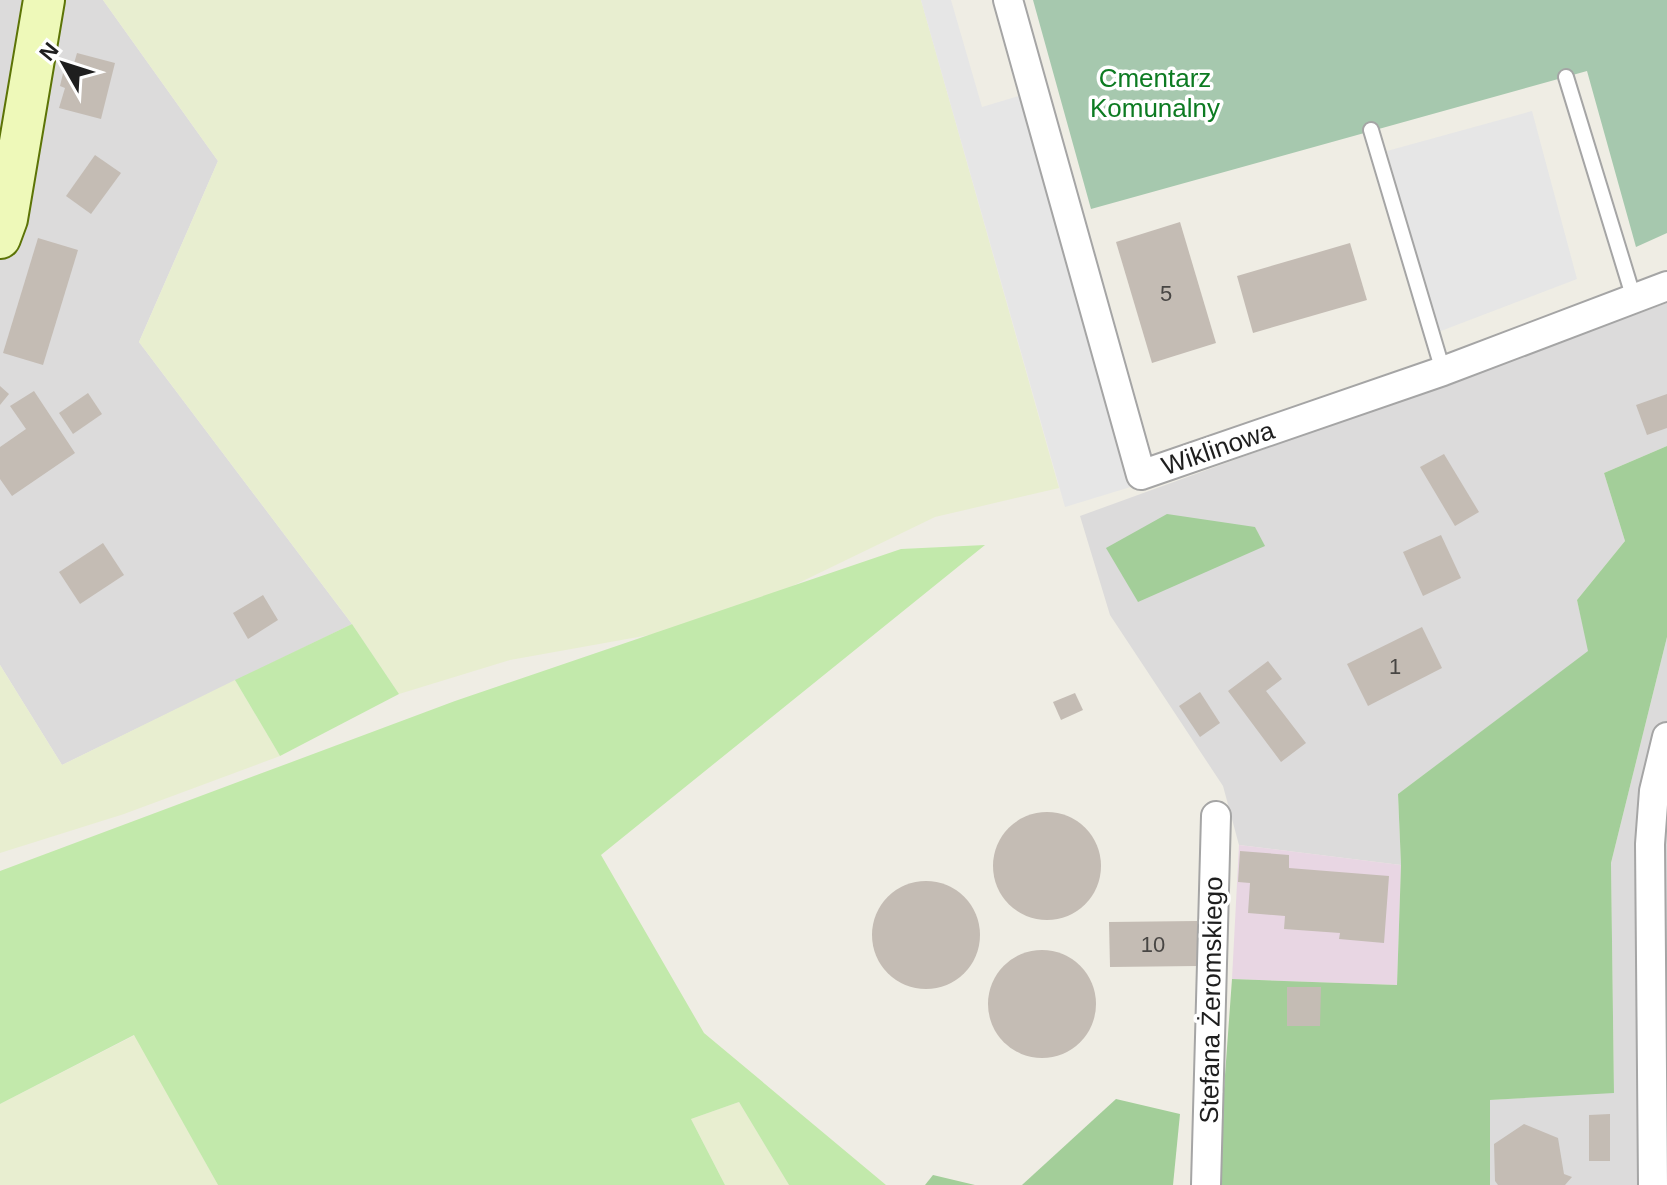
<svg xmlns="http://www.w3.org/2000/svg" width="1667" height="1185" font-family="Helvetica,sans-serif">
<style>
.residential{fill:#dcdbdb}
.industrial{fill:#e8d6e3}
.farmland{fill:#e8eed0}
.grass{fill:#c2e9ab}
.forest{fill:#a3ce99}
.cemetery{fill:#a6c8ae}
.parking{fill:#e6e6e6}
.building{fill:#c4bcb4}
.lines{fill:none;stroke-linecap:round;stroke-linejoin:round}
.lane-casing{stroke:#a5a5a5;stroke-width:18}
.street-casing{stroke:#a5a5a5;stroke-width:32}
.secondary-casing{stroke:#5c7406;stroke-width:44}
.lane{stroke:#fff;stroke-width:14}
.street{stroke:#fff;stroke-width:28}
.secondary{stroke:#eef9b9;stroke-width:40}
.labels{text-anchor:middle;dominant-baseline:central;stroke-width:7;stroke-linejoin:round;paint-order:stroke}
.number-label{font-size:22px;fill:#484644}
.park-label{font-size:26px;fill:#0d7b22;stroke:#fff}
.street-label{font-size:26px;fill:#1e1e1e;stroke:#fff}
</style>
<rect width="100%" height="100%" fill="#efede4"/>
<g class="residential">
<path d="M0,0H103L218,161L139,342L352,624L62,765L0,665Z"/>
<path d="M1667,303V446L1604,473L1625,541L1577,600L1589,651L1398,794L1401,865L1239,845L1223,786L1110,615L1080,516Z"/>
<path d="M1667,637V1185H1490V1100L1614,1092L1611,863Z"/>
</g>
<path class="industrial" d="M1239,845L1401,865L1397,985L1232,979Z"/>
<g class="farmland">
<path d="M103,0H921L1059,488L935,517L716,623L510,660L399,694L352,624L139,342L218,161Z"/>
<path d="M0,665L62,765L235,680L280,756L124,814L0,853Z"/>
<path d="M135,1035L218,1185H0V1104Z"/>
<path d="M739,1102L789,1185H725L691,1119Z"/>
</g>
<g class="grass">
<path d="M985,545L601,855L704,1033L886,1185H789L739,1102L691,1119L725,1185H218L134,1035L0,1104V871L455,701L901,549Z"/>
<path d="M352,624L399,694L280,756L235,680Z"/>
</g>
<g class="forest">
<path d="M1667,446V637L1611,863L1614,1093L1490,1100V1185H1217L1232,979L1397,985L1401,865L1398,794L1588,651L1577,600L1625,541L1604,473Z"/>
<path d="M1167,514L1255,527L1265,546L1138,602L1106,548Z"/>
<path d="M1116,1099L1180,1114L1173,1185H1022Z"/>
<path d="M933,1175L975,1185H925Z"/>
</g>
<path class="cemetery" d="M1033,0H1667V233L1636,247L1587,71L1091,209Z"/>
<g class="parking">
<path d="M921,0H951L982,107L1026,94L1137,485L1065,507Z"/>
<path d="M1532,111L1577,279L1433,334L1387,151Z"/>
</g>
<g class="building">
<path d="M77,53L115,63L101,119L59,108L65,88L60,86L65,65L73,67Z"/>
<path d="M95,155L121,173L91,214L66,196Z"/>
<path d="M1180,222L1216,343L1152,363L1116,242Z"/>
<path d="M38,238L78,250L43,365L3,353Z"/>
<path d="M1350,243L1367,300L1253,333L1237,276Z"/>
<path d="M0,386L9,394L0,405Z"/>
<path d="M34,391L75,453L12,496L0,479V447L26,429L10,406Z"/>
<path d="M88,393L102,414L73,434L59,413Z"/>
<path d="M1667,394V428L1647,435L1636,405Z"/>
<path d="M1444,454L1479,512L1455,526L1420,467Z"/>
<path d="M1441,535L1461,578L1423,596L1403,552Z"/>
<path d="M103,543L124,575L80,604L59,572Z"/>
<path d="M263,595L278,620L248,639L233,613Z"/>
<path d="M1422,627L1442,668L1368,706L1347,664Z"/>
<path d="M1268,661L1282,679L1266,691L1306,743L1281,762L1228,691Z"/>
<path d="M1200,692L1220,723L1200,737L1179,706Z"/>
<path d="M1075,693L1083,710L1061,720L1053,702Z"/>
<circle cx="1047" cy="866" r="54"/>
<path d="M1240,851L1289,855V868L1389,876L1384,943L1339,939L1340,933L1284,929L1285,916L1248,913L1250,883L1238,882Z"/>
<circle cx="926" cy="935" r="54"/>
<path d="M1197,921V966L1110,967L1109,922Z"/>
<circle cx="1042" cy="1004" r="54"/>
<path d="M1287,987H1321L1320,1026H1287Z"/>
<path d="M1610,1114V1161H1589V1115Z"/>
<path d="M1524,1124L1558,1138L1564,1174L1572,1177L1565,1185H1498L1495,1181L1494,1144Z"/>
</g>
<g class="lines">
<defs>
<g id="lane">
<path d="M1566,77L1634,299"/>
<path d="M1371,130L1443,371"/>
</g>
<g id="street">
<path d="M1008,0L1141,475L1443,371L1667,286"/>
<path d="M1206,1185L1216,816"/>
<path d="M1653,1185L1650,844L1654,791L1667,737"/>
</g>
<path id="secondary" d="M0,238L7,219L44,0"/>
</defs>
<use href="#lane" class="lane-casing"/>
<use href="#street" class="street-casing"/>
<use href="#secondary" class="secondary-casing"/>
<use href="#lane" class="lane"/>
<use href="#street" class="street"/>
<use href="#secondary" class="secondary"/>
</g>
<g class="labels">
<g class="number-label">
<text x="1166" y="293">5</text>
<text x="1395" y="666">1</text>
<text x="1153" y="944">10</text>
</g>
<g class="park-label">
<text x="1155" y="78">Cmentarz<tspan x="1155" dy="30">Komunalny</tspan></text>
</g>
<g class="street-label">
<text transform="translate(1218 448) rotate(-19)">Wiklinowa</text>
<text transform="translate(1211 1000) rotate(-89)">Stefana Żeromskiego</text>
</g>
</g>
<g transform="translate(64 64) rotate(309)" stroke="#ffffff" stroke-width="6" paint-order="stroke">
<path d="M0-6L14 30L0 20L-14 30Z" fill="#1e1e1e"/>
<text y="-12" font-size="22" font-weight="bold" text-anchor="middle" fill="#1e1e1e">N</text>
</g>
</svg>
